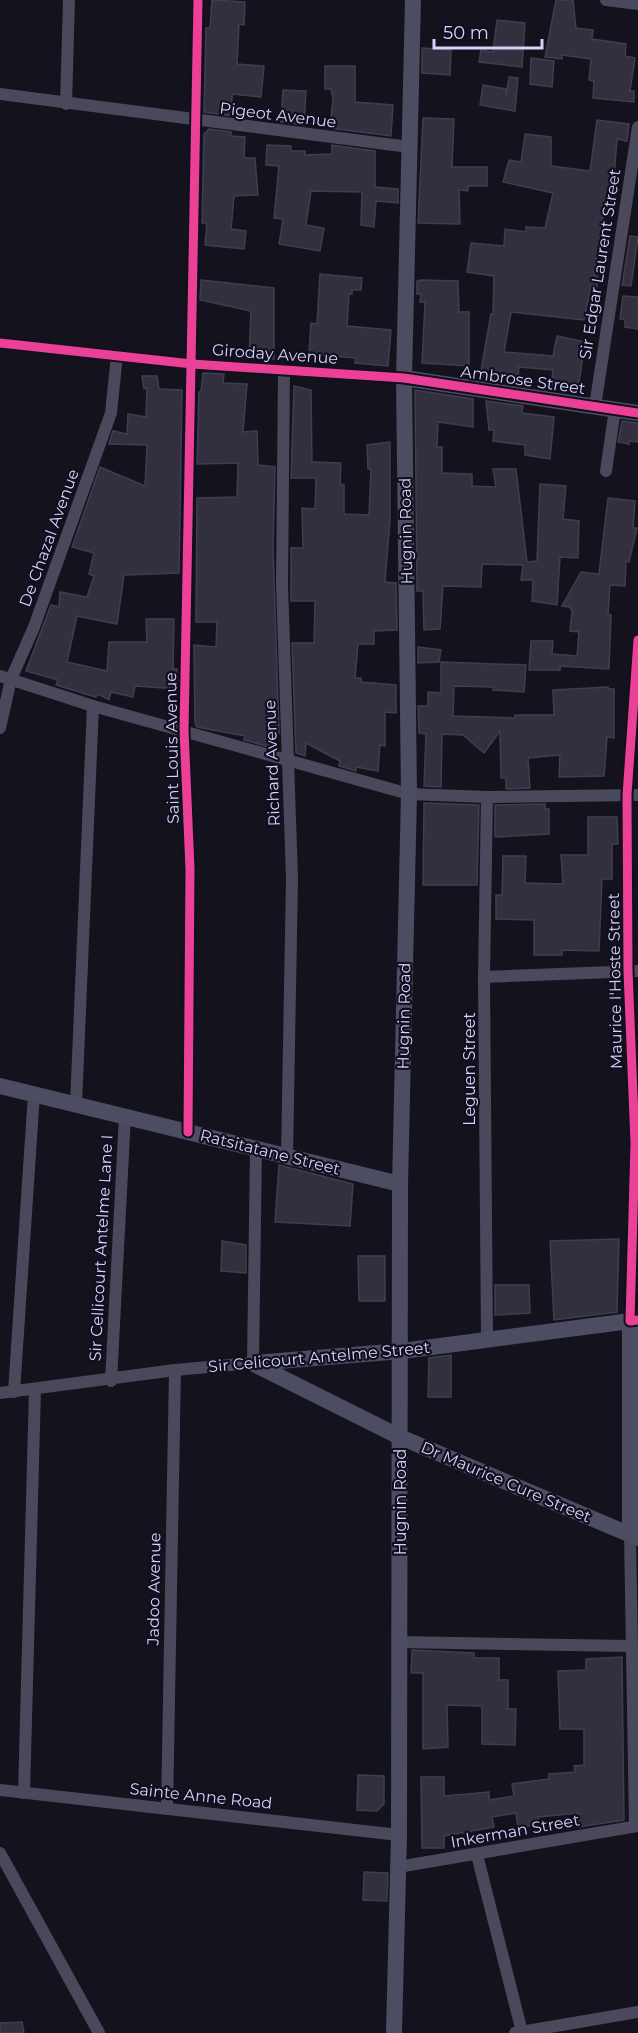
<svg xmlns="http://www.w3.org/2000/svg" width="638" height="2033" font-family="Montserrat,sans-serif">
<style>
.building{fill:#32303e;stroke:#403e4e;stroke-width:1.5}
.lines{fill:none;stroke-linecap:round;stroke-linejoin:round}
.street{stroke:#49495b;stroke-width:12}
.secondary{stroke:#4c4d62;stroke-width:16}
.cycleway-casing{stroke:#110f1f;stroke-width:13}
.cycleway{stroke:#ea4096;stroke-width:9}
.labels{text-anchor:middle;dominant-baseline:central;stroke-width:4.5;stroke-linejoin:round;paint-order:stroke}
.street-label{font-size:16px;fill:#d5d3f9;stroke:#110f1f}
</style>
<rect width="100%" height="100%" fill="#14121c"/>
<g class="building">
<path d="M212,0L245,2L244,25L239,24L237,64L264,66L261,97L232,94V116L204,112L206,28H210Z"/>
<path d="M556,0H573L576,28L593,30L592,39L626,44L625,56L635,58L630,91H634V102L593,98L594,81L589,80L591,59L562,55V59L545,57Z"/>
<path d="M497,20L525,23L522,67L479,62L481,50L493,52Z"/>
<path d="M422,48L451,50L450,75L422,73Z"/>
<path d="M531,58L554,61L552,87L530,84Z"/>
<path d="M325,66H355V102L393,105L391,136L330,128L333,98L331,89H325Z"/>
<path d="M509,77L518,78L515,111L480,105L483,85L506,89V97Z"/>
<path d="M283,90L306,91L304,125L281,122Z"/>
<path d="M423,118L454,119L452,167H487V186H468V191L459,190L460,224L418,223Z"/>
<path d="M597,120L629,124L627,141L617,139L612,203L605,202L594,275L598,276L597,287L591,286L584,320L511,312L504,352L553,356L557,336L585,342L578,389L551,385L553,370L519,367L518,378L494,374V379L480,376L491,314H493L494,276L467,272L471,243L504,246L505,229L526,232V227L545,228L553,193L503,182L509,160L521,162L525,134L551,137V166L590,171Z"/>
<path d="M209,129L231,132V136L245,137L244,158H255L258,195L234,196L231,229L246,231L244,249L205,245L207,224L202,223L204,134Z"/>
<path d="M267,145L291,146V151H305V155L332,154V145L375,151V187L398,189V203L376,201L374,227L361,225L362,192L311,191L306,225L324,228L320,251L279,244L283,219L274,218L279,166L266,165Z"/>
<path d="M630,236L638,237L631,286L622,285Z"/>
<path d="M320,274L362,278L361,290H352V294H349L347,326L391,330L388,366L355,363L356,358L309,354L311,323L317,324Z"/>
<path d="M201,280L274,288V359L249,356L251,311L200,300Z"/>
<path d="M421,280L458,281L459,312H469V366L422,363L425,302H420L421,294H417V281Z"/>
<path d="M623,296L638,297V329L625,327V320L620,319Z"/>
<path d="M203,373L224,374L223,383L247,384L243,432L257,431L258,465L275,467L273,547L279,733L273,732L270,747L244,740L245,736L197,727L195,722L194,645L216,647L217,622H196L197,498L237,497L238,463L197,464L199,392H201Z"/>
<path d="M142,376H157L159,389L182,390L179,573L124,575L117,624L77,616L67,662L107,671L109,642H147L146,619H174L173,669H177V689L135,686L133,697L111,692L109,700L98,694L96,697L56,685L58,680L26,671L51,605L59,607L60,592L87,597L94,576L89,574L94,553L72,547L100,467L145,486L147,445L109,444L113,431L127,434L128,414L146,417L147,388L144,389Z"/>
<path d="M294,386L311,390L312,462L341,463L340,484L344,485V514L369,515L371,469H368L367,445L390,442V520L385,582L396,583L397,630L374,631V644H358L355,678H361V682L396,685V713L385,712V746L380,745L378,771L356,767V771L339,766L340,761L306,743L305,756L296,753L292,643H314L315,601H291V548H303L302,508L315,509L316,478H291Z"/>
<path d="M415,390L473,399V427L438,422L437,447H442V473L472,474V486L496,487L493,469H516L527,562L537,561L540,484L566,486L563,519L579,521L578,558L560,557L557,605L532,601L533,580H521L523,565L482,564L481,587L443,586L440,629L424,630L423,591H417Z"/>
<path d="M486,401L523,406L522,413L554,417L550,459L525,455V445L493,441L494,430H489Z"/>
<path d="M622,421L638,423V442L629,441V444L618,442Z"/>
<path d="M608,498L635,501L633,528H637L629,562L626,561L625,586L610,585L608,614L611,615L609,669L560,666V670H529L531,641H553L552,654L577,656L579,632L570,631L572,611L570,607L562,606L581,572L599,574Z"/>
<path d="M418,647L441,650L439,662L418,663Z"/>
<path d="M441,662L526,665L524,692L493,690L494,687L454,686L453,716L515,718V715H554L553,690L608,687V689H614V738L607,737L604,776L559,777L560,755L528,758L530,788L506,789V778H501L500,731L484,753L463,735L442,734L441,787L424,786L426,734L419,733L418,706H428V692L441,693Z"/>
<path d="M424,803L479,805L477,885H423Z"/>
<path d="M545,804V809H549V834L495,837V805Z"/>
<path d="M588,817H617L618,844H612V879H602L599,951L562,950V955H534V920L496,919V895H502L503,856H526L525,883L563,884L561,855H588Z"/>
<path d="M279,1165L353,1184L350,1226L275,1222Z"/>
<path d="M619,1239L617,1312L554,1320L550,1241Z"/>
<path d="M222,1241L246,1245V1273L221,1271Z"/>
<path d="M358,1256H385V1301H359Z"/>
<path d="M495,1285H529L530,1313L495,1315Z"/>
<path d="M451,1355V1397H428L429,1358Z"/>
<path d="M412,1650L474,1653V1658H499V1680H508V1709H516L515,1745L482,1744V1706L447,1705L448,1747L423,1749V1673H411Z"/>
<path d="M622,1657L624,1820L579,1827L578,1813L538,1817L539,1824L518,1828L516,1813L492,1817L494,1827L444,1836V1848H422L421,1777H444V1796L489,1792V1800L514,1796L512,1784L549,1779V1774L575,1772L574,1766L584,1765V1729H560L558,1671L586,1670V1659Z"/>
<path d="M358,1775L384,1776V1804L377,1811L357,1810Z"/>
<path d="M364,1872L388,1873L387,1901L363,1900Z"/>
<path d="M22,2022L24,2033H0V2023Z"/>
</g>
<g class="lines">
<g class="street">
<path d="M606,0L638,4"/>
<path d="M0,94L409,147"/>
<path d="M66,104L69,0"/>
<path d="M0,343L192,364L404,378"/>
<path d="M284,370L282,585L292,878L287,1156"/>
<path d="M595,406L638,127"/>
<path d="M606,471L615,409"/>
<path d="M638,640L627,795L628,971L635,1143L630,1321L638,1320"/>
<path d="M0,676L93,706L409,794L487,797L638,795"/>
<path d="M0,728L11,679L34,627L111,413L117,355"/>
<path d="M484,977L638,971"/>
<path d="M76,1104L93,706"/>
<path d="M188,1132L190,869L184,730L198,0"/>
<path d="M487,1340L484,977L487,797"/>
<path d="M111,1381L125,1116"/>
<path d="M14,1392L34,1094"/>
<path d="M0,1393L175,1370L253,1363L256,1149"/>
<path d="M630,1534L635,1826"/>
<path d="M399,1642L630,1646"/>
<path d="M0,1790L399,1835"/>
<path d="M24,1793L35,1390"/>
<path d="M167,1809L175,1370"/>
<path d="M0,1853L99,2033"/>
<path d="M477,1855L522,2032"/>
<path d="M398,1867L638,1826"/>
<path d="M515,2033L638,2012"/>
</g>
<g class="secondary">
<path d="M404,378L638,413"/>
<path d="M0,1086L400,1184"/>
<path d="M253,1363L402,1351L630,1321V1534"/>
<path d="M254,1364L400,1437L638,1538"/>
<path d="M394,2033L399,1835L400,1184L409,794L404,378L413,0"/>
</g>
<defs>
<g id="cycleway">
<path d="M0,343L192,364L404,378L638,413"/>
<path d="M638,640L627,795L628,971L635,1143L630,1321L638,1320"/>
<path d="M188,1132L190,869L184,730L198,0"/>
</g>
</defs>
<use href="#cycleway" class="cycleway-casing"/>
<use href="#cycleway" class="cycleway"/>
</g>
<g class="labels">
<g class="street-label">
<text transform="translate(278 115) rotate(7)">Pigeot Avenue</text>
<text transform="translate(600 264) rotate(-81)">Sir Edgar Laurent Street</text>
<text transform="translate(275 354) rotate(4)">Giroday Avenue</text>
<text transform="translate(523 380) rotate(8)">Ambrose Street</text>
<text transform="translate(406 531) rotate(-91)">Hugnin Road</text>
<text transform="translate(49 538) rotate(-70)">De Chazal Avenue</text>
<text transform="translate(172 748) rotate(-91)">Saint Louis Avenue</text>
<text transform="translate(272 763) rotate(-92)">Richard Avenue</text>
<text transform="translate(615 981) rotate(-91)">Maurice I'Hoste Street</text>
<text transform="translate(404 1016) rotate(-89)">Hugnin Road</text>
<text transform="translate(469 1069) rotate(-90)">Leguen Street</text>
<text transform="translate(270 1152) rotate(14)">Ratsitatane Street</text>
<text transform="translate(101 1248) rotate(-87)">Sir Cellicourt Antelme Lane I</text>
<text transform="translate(319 1357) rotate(-5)">Sir Celicourt Antelme Street</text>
<text transform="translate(506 1482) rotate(23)">Dr Maurice Cure Street</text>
<text transform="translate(400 1502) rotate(-90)">Hugnin Road</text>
<text transform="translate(154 1589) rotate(-89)">Jadoo Avenue</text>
<text transform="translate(201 1796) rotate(6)">Sainte Anne Road</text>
<text transform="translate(515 1831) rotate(-10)">Inkerman Street</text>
</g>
</g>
<path d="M434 39v9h108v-9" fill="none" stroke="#d5d3f9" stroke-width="3"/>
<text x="443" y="39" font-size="18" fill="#d5d3f9" stroke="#110f1f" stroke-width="4.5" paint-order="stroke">50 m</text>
</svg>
